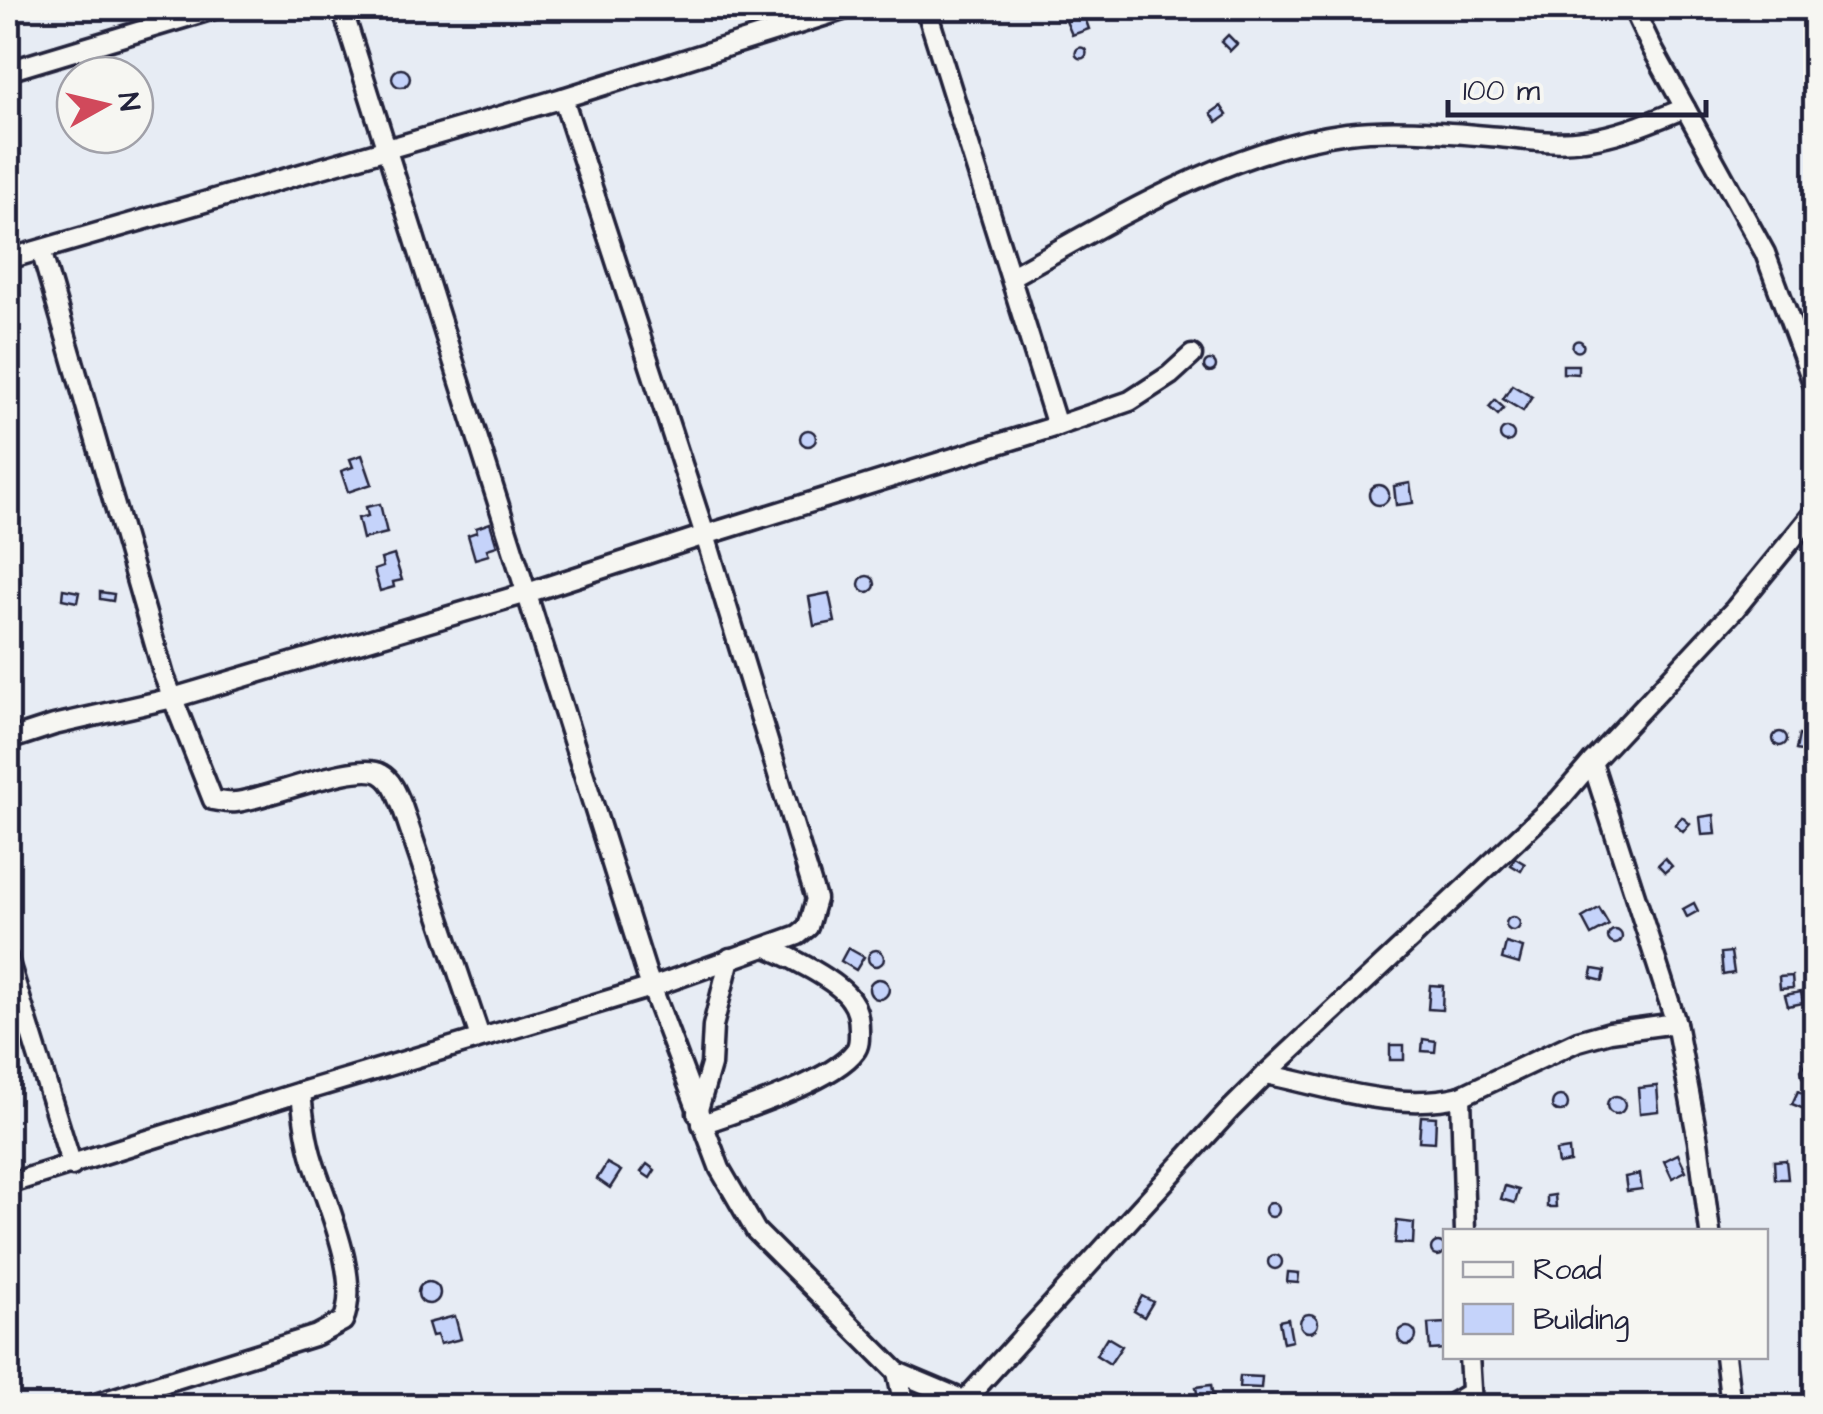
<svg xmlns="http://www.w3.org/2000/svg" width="1823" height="1414" font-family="'Architects Daughter',sans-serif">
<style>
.building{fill:#c5d3fa;stroke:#22223b;stroke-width:2.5}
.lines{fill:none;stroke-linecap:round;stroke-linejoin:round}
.minor-casing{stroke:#22223b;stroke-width:25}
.minor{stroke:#f6f6f2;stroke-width:18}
</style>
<rect width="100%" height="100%" fill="#e7ecf4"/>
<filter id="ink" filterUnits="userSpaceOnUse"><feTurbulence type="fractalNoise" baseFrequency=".01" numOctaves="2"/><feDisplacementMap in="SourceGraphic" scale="20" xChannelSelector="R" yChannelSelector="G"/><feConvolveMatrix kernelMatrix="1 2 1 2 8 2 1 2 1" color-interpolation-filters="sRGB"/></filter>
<g filter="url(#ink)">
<g class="building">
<path d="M1202,8H1215L1219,14L1208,19Z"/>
<path d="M1084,15L1089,29L1072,35L1066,21Z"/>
<path d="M1228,35L1237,44L1230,51L1221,42Z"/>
<circle cx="1081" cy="53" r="5.5"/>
<circle cx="401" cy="78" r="9"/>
<path d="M1221,106L1227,115L1217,122L1211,113Z"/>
<circle cx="1578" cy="346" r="5.5"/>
<circle cx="1210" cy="366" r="6"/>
<path d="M1563,365H1578V374L1563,373Z"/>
<path d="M1512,385L1532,397L1523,411L1503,399Z"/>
<path d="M1495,400L1504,408L1498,415L1489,407Z"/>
<circle cx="1507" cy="435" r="7"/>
<circle cx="808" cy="438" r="8"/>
<path d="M362,455L372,484L348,492L341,471L353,467L350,459Z"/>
<path d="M1410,483L1413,503L1396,505L1394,486Z"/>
<circle cx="1379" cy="495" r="10"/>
<path d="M380,504L387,533L363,539L358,518L368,516L366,507Z"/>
<path d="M490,523L497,546L487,549L489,555L475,559L468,535L477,532L476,528Z"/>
<path d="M394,555L402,580L393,582L394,587L380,591L374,570L383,567L381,559Z"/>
<circle cx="867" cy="584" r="8"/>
<path d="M63,589L79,592L77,602L62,599Z"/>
<path d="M100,592L114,594L113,601L100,599Z"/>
<path d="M829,593L835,622L814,626L809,597Z"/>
<circle cx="1780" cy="739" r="7"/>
<path d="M1799,735L1813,738L1810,753L1796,750Z"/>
<path d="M1714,815L1716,834L1702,835L1700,817Z"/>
<path d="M1682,817L1690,824L1683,832L1675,825Z"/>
<path d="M1515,858L1525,864L1521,871L1511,865Z"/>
<path d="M1665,858L1672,866L1665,872L1658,865Z"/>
<path d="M1694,903L1698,911L1687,917L1683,909Z"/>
<path d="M1599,908L1609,925L1591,935L1582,918Z"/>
<circle cx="1513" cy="924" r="7"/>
<circle cx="1615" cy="937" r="7"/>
<path d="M1506,943L1523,948L1519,964L1502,959Z"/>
<path d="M848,948L864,957L856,970L841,961Z"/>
<circle cx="876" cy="958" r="8"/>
<path d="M1731,952L1734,973L1723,975L1721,953Z"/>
<path d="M1593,969L1605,971L1603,981L1591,978Z"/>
<path d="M1792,976L1793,988L1780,989L1779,977Z"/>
<circle cx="879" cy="989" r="10"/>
<path d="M1430,985L1443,986L1442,1010L1428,1009Z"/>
<path d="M1801,992L1803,1003L1788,1006L1785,995Z"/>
<path d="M1423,1039L1436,1041L1435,1052L1422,1051Z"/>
<rect x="1390" y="1045" width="14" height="15"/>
<path d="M1813,1063L1816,1064V1081L1809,1082L1802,1077L1801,1070L1806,1064Z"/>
<path d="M1657,1086L1659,1111L1640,1113L1638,1088Z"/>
<path d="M1798,1091L1810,1097L1804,1109L1792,1104Z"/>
<circle cx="1616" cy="1105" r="9"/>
<circle cx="1560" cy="1104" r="8"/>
<path d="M1421,1116L1436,1117L1435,1142L1419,1141Z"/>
<path d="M1569,1149L1570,1162L1558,1164L1556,1151Z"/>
<path d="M1678,1154L1686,1171L1672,1178L1664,1161Z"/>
<path d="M1786,1160L1788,1179H1775L1774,1161Z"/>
<path d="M607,1163L621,1171L610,1188L597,1179Z"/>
<path d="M647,1164L655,1170L650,1178L641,1172Z"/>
<path d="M1640,1174L1642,1189L1627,1191L1625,1177Z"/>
<path d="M1505,1186L1519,1190L1515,1203L1501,1199Z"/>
<path d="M1555,1195L1556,1207H1547V1196Z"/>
<circle cx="1272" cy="1210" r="7"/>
<path d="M1397,1221L1414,1223L1413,1244L1395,1243Z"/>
<circle cx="1438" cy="1249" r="7"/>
<circle cx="1275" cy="1262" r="7"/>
<path d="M1288,1272L1299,1273L1298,1283L1287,1282Z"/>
<circle cx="429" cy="1293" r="11"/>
<path d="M1142,1296L1153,1302L1144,1317L1134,1311Z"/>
<circle cx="1309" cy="1323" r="9"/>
<path d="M455,1316L461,1339L440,1344L437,1335L432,1336L428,1323Z"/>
<path d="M1288,1319L1292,1341L1283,1343L1279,1321Z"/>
<path d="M1446,1323V1349L1430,1350L1428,1324Z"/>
<circle cx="1407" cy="1336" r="9"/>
<path d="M1107,1337L1122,1346L1110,1364L1096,1355Z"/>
<path d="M1240,1376L1262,1377L1261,1388L1239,1387Z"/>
<path d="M1211,1385L1214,1406H1199L1196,1387Z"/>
<path d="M1577,1399L1580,1406H1561L1560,1404Z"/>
</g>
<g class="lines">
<defs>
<g id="minor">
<path d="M342,8L647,975L720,1169L756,1231L897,1372L978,1406"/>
<path d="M1633,8L1652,48L1765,253L1816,391"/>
<path d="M8,71L217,8"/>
<path d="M41,250L164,676L213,800C220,801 228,803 236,802C268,799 357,760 381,774C392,780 397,794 402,806L480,1037"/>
<path d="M8,259L563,98L849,8"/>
<path d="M1012,276C1115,219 1228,149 1347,133C1397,127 1450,133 1500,137C1528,140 1556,144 1584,140C1619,136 1653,121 1685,108"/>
<path d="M1057,426L1130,401L1170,375L1192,355"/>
<path d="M8,740L54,725L173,698L527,593L705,535L1057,426L926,8"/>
<path d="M1592,762L1676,1023L1698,1141L1710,1232"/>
<path d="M8,959L72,1166"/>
<path d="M1266,1074C1327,1087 1399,1112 1461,1096L1578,1041L1610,1032L1676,1023"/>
<path d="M1461,1096L1465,1232"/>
<path d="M697,1113L711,1065L713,1026L730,958"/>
<path d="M702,1124C739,1111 833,1081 855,1051C860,1045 859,1036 859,1029C859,1019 857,1008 851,1000C839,981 788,956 767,947"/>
<path d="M8,1184L301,1092L652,987L798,935L808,927L816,899L705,535L563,98"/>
<path d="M1469,1356L1472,1406"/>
<path d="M1725,1356L1731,1406"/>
<path d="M897,1372L904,1406"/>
<path d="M89,1406L317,1335L343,1321C362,1280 326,1202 313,1161C306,1139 303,1115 301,1092"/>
<path d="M962,1406L965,1400L1229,1111L1266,1074L1559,800L1592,762L1735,609L1816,510"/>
<path d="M1433,1406L1450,1405L1470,1393"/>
</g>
</defs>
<use href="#minor" class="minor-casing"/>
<use href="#minor" class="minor"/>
</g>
</g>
<rect width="1823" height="1414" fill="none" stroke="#f6f6f2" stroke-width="40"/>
<rect x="20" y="20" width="1783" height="1374" fill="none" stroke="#22223b" stroke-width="4" filter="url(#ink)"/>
<rect x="1443" y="1229" width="325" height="130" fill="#f6f6f2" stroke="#a1a1a9" stroke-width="2.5"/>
<rect x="1463" y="1262" width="50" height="15" fill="#f6f6f2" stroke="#a1a1a9" stroke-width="2.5"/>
<text x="1533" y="1279" font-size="30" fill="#22223b">Road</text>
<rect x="1463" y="1304" width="50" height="30" fill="#c5d3fa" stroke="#a1a1a9" stroke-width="2.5"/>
<text x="1533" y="1329" font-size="30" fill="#22223b">Building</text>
<g transform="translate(105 105) rotate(82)"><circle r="48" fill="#f6f6f2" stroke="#a1a1a9" stroke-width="2.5"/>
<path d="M0-8L18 38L0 25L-18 38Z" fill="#d1495b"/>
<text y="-15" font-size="28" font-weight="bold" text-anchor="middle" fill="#22223b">N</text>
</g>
<path d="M1448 100v15h258v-15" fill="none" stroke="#22223b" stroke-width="5"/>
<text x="1463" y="100" font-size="30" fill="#22223b" stroke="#f6f6f2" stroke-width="8" paint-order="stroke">100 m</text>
</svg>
